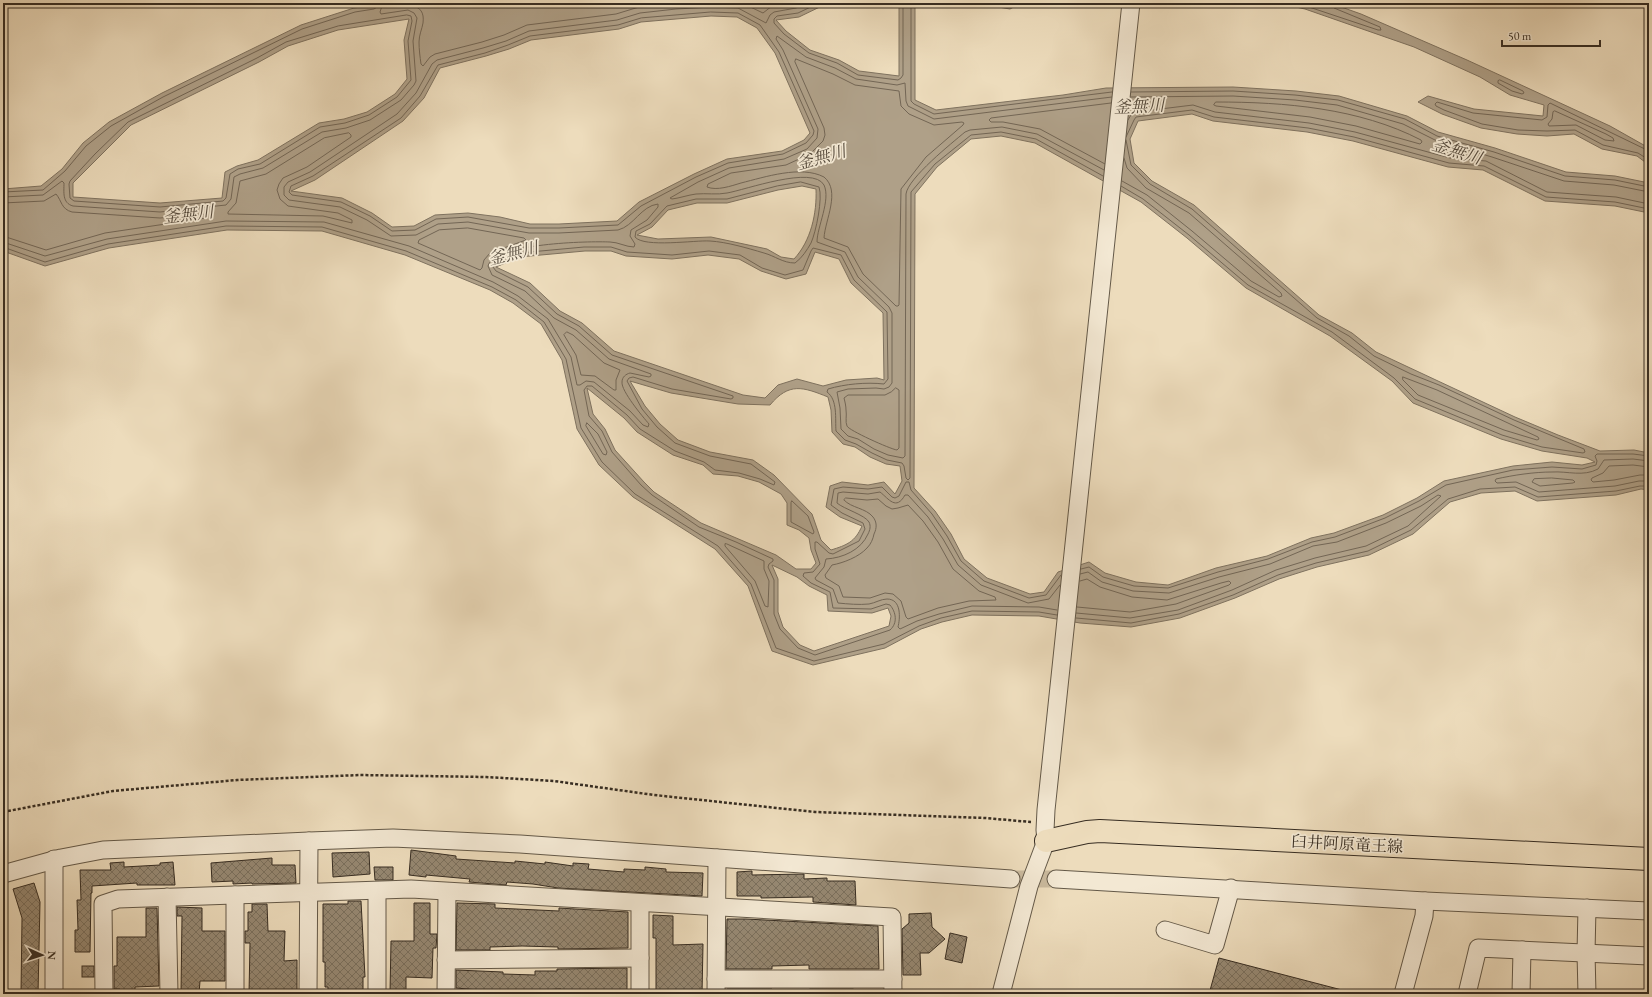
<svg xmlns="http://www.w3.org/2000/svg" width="1652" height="997" font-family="'EB Garamond','Noto Serif JP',serif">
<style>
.water{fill:#afa088;stroke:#7f725f;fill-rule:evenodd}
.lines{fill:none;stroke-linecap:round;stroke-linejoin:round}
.shore{stroke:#736655;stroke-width:1}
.building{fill:url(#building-cross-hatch);stroke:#372d22}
.minor-tunnel{stroke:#c9b99d;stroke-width:17;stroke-dasharray:17 8;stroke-linecap:butt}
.minor-casing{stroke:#645948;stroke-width:19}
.major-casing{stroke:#372d22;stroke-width:24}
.path{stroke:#372d22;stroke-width:2.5;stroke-dasharray:3 2;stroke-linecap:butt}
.minor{stroke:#f3e8d3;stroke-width:17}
.major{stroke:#eddcbc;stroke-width:22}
.labels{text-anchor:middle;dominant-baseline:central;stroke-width:3.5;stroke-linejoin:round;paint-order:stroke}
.street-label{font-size:16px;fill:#372d22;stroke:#f3e8d3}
.water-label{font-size:17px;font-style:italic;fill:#554a3c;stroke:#f3e8d3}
</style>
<defs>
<pattern id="building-cross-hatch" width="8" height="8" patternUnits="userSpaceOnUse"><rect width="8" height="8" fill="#968872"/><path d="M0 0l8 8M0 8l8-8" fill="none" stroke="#7b705d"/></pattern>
</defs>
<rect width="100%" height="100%" fill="#eddcbc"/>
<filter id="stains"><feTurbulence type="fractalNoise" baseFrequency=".005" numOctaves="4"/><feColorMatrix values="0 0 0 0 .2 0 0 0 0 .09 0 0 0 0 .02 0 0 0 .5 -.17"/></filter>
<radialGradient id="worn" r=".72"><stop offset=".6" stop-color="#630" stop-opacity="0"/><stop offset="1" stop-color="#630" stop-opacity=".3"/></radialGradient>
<g class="water">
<path d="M386,3H833H828L799,17L776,20L786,31L810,50L839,60L859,71L899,76V4L895,3H927L915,6V100L936,110L1063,95L1106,88L1233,87L1296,91L1339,96L1407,116L1438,132L1495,148L1566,172L1615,176L1649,183V213L1615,206L1545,201L1483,170L1448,167L1353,141L1307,132L1213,121L1192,114L1138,121L1130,139L1134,163L1152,181L1194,205L1319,315L1352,333L1376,352L1515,417L1558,435L1600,451L1634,450L1649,453V490L1641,489L1616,495L1537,501L1515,491L1481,493L1450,502L1413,534L1369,555L1317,567L1279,579L1235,598L1180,618L1131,627L1080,623L1039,616L972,615L942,622L921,629L885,648L813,665L772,651L748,586L715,549L633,497L599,465L577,429L562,360L541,324L513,303L490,290L405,255L322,231L227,230L109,248L45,266L3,251V189L41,186L62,169L83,143L109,122L162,93L301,25L354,8ZM711,16L737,17L757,28L775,53L810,133L804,140L782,151L727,159L694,174L639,202L617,221L559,224H530L500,217L468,213L435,215L414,226L392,227L372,213L342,198L291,191L315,180L403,121L424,98L440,68L486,56L509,49L531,40L619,29L641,22ZM409,19L404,40L407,79L395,94L367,112L344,119L319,123L258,160L237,166L225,172L222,198L160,203L73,197V183L131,125L259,62L288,46L338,30ZM1001,136L1035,143L1141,202L1187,238L1246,288L1330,336L1392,381L1413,403L1501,439L1542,451L1587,458L1595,462L1582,465L1552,462L1513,466L1444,481L1417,498L1383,515L1334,533L1311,538L1267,556L1216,568L1168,585L1136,582L1105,573L1089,562L1058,572L1044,592L1030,594L987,578L964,559L951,534L935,511L914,488L915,194L937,167L971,139ZM802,186L816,189C817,213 811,241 794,259L781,257L767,249L711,237L658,239L637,235L652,227L668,210L697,203H727L778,190ZM585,251H611L626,256L672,259L708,255L739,259L761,271L786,279L806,274L815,252L839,259L851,283L883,313L884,380L877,378L846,380L823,386L797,379L778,385L765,398L743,395L614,351L582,323L560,311L530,283L496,267L519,257ZM630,381L671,393L738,404L770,405C789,382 803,387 828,397L831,410L832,432L843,444L855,447L870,457L886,464L900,466L902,481L895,494L884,482L868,485L842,482L830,486L826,507L840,517L862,526C855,542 847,545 831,550L821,540L812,514L774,475L753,460L710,452L678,440L660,424L645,406ZM587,388L624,418L637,432L673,455L703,465L713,474L738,476L759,482L781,494L787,503V525L799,530L809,538L811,550L816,563L811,569H796L776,555L701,523L654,492L644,482L615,450L605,429L593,414ZM772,565L797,577L809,586L827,595L828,611L872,613L888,608L891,616L889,626L814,651L800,645L783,627L778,612V579Z"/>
<path d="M975,3H1021L1010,9Z"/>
<path d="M1278,3H1330L1361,14L1467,60L1610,126L1649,148V165L1637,156L1602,149L1574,134L1547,136L1517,134L1481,128L1442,114L1418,102L1428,96L1474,109L1543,116L1544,105L1510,95L1480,77L1414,47L1305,9Z"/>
</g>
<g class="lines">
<g class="shore">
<path d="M389,3L391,7C404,5 426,1 423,23C422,29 419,35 419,42C419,49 420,57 421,64L423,66L430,57L435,54L482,42L504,35L527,25L616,14L639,7L672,3"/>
<path d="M742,3L763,13L772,6L790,3"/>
<path d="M819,3L798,13L777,16L774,19V23L784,34L809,53L837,63L858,75L898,80L901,78L903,75V3"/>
<path d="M913,3L911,7V101L914,104L934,114L1112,92"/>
<path d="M1297,3L1378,30H1381L1380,27L1334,8L1331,3"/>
<path d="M711,12L738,13L760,25L779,52L814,131L813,135L806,143L783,154L728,163L696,177L641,206L618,225L559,228H529L468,217L436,219L415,230L392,231L370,216L341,202L292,195L289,192L291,186L313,176L401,118L420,96L438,65L485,53L508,45L530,36L618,25L641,18Z"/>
<path d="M407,15L411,16L412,21L408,41L411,80L397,97L369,115L345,123L320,127L260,164L238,169L230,174L226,198L223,201L160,207L74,201L70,198L69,184L70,181L95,154L128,122L257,58L286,42L338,26Z"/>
<path d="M796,59L833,74L855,85L899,91L901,106L909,114L934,125L962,122L964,123L963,125L926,157L901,189L899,305L898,306H896L863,274L848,247L824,238C825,220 841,191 824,177C801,165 765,177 741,183C731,186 717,191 707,187L708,184L731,173L786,165L810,154L823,141L825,135L824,128L795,62Z"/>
<path d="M1500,80L1523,91L1524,93L1522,94L1512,91L1498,83V81Z"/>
<path d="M1131,92L1233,91L1295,95L1338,100L1405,119L1437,136L1494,152L1565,176L1615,180L1649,187"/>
<path d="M1131,97L1233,96L1295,100L1337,105L1403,124L1435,140L1492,157L1564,181L1614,185L1649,192"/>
<path d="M1216,102C1285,102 1359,108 1421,140L1422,142L1420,144L1356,126L1310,117L1216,106L1214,105Z"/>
<path d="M1555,111L1606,134L1613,138L1614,141L1605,140L1576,125L1549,126L1548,124L1552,119L1553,112Z"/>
<path d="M1128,120L1131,115L1136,112L1193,105L1215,112L1309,123L1355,132L1450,158L1486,161L1547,192L1616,197L1649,204"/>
<path d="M349,133L351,135V137L307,167L283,178L279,184L277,190L280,199L288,206L338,213L352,220V223L323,216L228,214V212L236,203L240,181L266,174L324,138Z"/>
<path d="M1126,137L1134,120L1136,117L1192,110L1214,117L1308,128L1354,137L1449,163L1484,166L1546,197L1615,202L1649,209"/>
<path d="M1649,151L1550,103L1548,105L1547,117L1542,120L1473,113L1437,102L1435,104L1436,106L1444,110L1482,124L1518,130L1547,131L1575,130L1603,145L1638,153L1649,160"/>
<path d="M1105,164L1040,129L1003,122H991L989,120L991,118L1111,103"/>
<path d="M1104,170L1037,134L1002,127L970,130L965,132C952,143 908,178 906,194L905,456L903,458L888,455L874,449L858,439L848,436L841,429L840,408L837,392L848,389L876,388L884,389L889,387L892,383V313L889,307L858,277L845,252L817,242C817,227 831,200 824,185C813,165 745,190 727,193C717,195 706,193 696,194C688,195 680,198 672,199L670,198L698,182L729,168L784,159L807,149L817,138L818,129L783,50L776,39L777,36L806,57L835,68L856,79L897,85L905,83L906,101L908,106L934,119L1112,97"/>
<path d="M1122,181L1147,195L1192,231L1251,281L1279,297L1282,296L1281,293L1189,213L1146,188L1127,168L1124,158"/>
<path d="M801,182L819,187C823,198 816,232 811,243C807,250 802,258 795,263C783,263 775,256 764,253C747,248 727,242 710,241C695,240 644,248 635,237L636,231L650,224L667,206L696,199H727L777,186Z"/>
<path d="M1121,186L1143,199L1189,235L1248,285L1332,332L1394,378L1415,399L1502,435L1542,447L1583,453L1585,452L1584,449L1514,420L1439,385L1411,374L1374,356L1349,336L1317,318L1192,209L1150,184L1131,165L1126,140"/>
<path d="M3,192L43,190L65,171L86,146L111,126L163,97L302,29L355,12L374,9L377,7L378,3"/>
<path d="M3,197L43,195L62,181L64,183C64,192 62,203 73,206L160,212L226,205L231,199L234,177L240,174L263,168L322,132L346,128L370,120L401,100L414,85L416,81L413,41L417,18L414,13L408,10L381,14L380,12L383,3"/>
<path d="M3,203L44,201L56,194C62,201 61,209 72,212L160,218L206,214L208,216L206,218L105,233L46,250L3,236"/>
<path d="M468,228L524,238L526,240L490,253L484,260L482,268L480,270L418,243L419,240L439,230Z"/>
<path d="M3,242L45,256L107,239L226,221L324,222L409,246L493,282L518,296L548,319L571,357L577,385H580L586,381L594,382L630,411L643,425L648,427L649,424C643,417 621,391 622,382C622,377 626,374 630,373L649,377L651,376V374L609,359L576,330L554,318L525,291L492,275L488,266C494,243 589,241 610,242C618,242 626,247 634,247L635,244L630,236L631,230L647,220L658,207V204C641,206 634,226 618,230L559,233H529L468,222L438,224L416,235L391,236L367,220L340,207L289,200L284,195V187L288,182L310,172L397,114L416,93L432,64L437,60L483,48L506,41L529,31L617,20L640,13L676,9L711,7L738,8L766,23L770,15L774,12L796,8L807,3"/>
<path d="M3,247L45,262L108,244L226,226L322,227L406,251L492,287L516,300L544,322L566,359L581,428L602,462L635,494L718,546L751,584L776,648L814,661L884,644L919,626L941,618L972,611L1039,612L1057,615"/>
<path d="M567,332L573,335L604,363L620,370L616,380V390H614L595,376L581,375L576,355L564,335Z"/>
<path d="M1403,377L1437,390L1538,437L1539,439L1537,440L1504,430L1418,395L1403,380Z"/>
<path d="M896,388L899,390V448L897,450C890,449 848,430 847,426C845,422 847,415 846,410C846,406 845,402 844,398L848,395H885L891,392Z"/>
<path d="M587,423L598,434L607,452L606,455L603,454L586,426Z"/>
<path d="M1649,461L1633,459L1604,460L1598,469C1583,477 1568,471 1552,472C1534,472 1514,475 1496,479L1495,481L1497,483L1516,482L1539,492L1615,486L1639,481H1649"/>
<path d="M1649,467L1633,465L1609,466L1603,473L1592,478L1591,480L1593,482L1614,480L1640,475H1649"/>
<path d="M1552,478L1573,480L1575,482L1573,483L1540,486L1532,482L1534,479Z"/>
<path d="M846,498L867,500L878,499L886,506L892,509L898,508L908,505L923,521L938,542L953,569L979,591L995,597L996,600L969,601L938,608L908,619L906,617L901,601L893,594L885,593L870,598L843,597L839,586L826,578L825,575L832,565C843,563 859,557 867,548C871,544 873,539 874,534C877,528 877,522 873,517C866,508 851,508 844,500Z"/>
<path d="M792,501L808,516L814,532L813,534L791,522V503Z"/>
<path d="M727,544L764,561V569L769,581L768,607L765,606L755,581L725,546V544Z"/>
<path d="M1081,569L1089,567L1103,577L1134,586L1168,588L1218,572L1268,559L1312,542L1335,537L1385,518L1419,501L1446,485L1513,470L1552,467L1582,469L1596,465L1597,461L1595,456L1597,454H1633L1649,456"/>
<path d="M1061,575L1046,595L1029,598L984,581L961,561L947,536L932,514L911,490L909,482H906L899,496L895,498L892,497L882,487L868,489L843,487L834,489L831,505L842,513L863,523L865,529L859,541L833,554L829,553L817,542H815V549L820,564L813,572L804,573L803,576L811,583L830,592L833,608L871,609L886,604L890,605C896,612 898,623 890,630L815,655L798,648L780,629L774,614V580L768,567L769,564L773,561V559L736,542L699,527L652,495L641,485L612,452L602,431L589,416L584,390L587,386H592L627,415L640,429L675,451L704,462L715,470L739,473L760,479L774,485L775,482L751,464L710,456L675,443L657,427L642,409L627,381L629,378L633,377L672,389L731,399L733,398V396L612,355L579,326L557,314L528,287L496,271L493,267L496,262L519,253L584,247H611L627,252L672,255L709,251L740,255L762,268L785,275L803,270L811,251L813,248L841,255L854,280L887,312L888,379L884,384C866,382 845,384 828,389L827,392C838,400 835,419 836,431L845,440L856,444L872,453L887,460L902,463L904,466L906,478L908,480L910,478L911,192L935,164L971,135L1001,132L1036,139L1103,176"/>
<path d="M1077,607L1130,612L1176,604L1229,585L1231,583L1229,581L1221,583L1167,600L1132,597L1100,587L1087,579L1080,581"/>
<path d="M1057,610L1039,607L972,606L939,614L917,621L900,629L898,627C900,619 902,599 887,599C881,599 875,603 869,604C859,605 848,604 838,603L833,589L816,580L815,578L824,567L826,559C843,558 861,550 868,534C870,530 871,526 869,522C865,515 844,509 837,503L838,493L843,492L868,494L880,492C889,499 896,511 905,495H908L928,517L943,539L958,565L981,585L1028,603L1049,599L1060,585"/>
<path d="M1076,613L1130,618L1178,610L1232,590L1276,570L1315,558L1366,546L1408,526L1441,496L1438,495L1421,506L1386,523L1337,542L1313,546L1270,564L1219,577L1169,593L1133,591L1102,582L1088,572L1080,574"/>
<path d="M1076,618L1131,623L1179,614L1233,595L1278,575L1316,563L1368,551L1411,530L1448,499L1480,489L1515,487L1538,497L1616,491L1640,486H1649"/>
</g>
</g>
<g class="building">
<path d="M411,850L456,856V859L515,863V861L545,864V862L573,866V863L589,864L588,869L624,872V869L645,870V867L666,869V872L703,873L702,896L558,888L533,884L507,882L506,885L469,882L470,879L426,875V877L409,875Z"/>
<path d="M369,852L370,874L333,877L332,853Z"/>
<path d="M272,858V865H295L296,883L252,884V883L233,884V881L212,882L211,863Z"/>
<path d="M124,862V867L160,865V863L173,862L175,885H137V883L92,886V893H91L90,952H75V930H78L77,900H81L80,870H111L110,863Z"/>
<path d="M374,867H393V880H375Z"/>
<path d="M752,871V875L804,874V879L827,878V881H855L856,905L813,902V897L761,898V896H737V872Z"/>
<path d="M34,883L40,902L38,994H23L21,993L22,918L13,889Z"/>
<path d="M348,901H361L365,977H363V994H328V987H325V962H323V904H348Z"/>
<path d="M414,903H430V934H437L436,948H433L432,978L406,977V993H390L391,941H414Z"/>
<path d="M457,903L495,904V908L559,911V908L575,909L628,912V948L558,949V947L522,946L490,947V950H456Z"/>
<path d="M252,904H267L268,931H285L284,961L297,960V994H249L250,943H245V931H248V912H252Z"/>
<path d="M177,907L202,908V931H225V981H200L199,994H181L182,916H177Z"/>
<path d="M146,908H157L159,986L135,987V994H120V989H114V966H117V937H146Z"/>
<path d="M931,913L932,927L945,939L929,953H920L921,975H903L902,929L909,923V914Z"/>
<path d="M653,915L673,916V945L703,944L702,994H656V938H653Z"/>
<path d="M727,919H746L878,926L879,969H809V965L772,966V969H726Z"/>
<path d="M950,933L967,937L962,963L945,959Z"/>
<path d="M1219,958L1342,990V994H1209Z"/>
<rect x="82" y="966" width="12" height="11"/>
<path d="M627,968V991L578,990L577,994H562L561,989L502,992L456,988V970L503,972V974L535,975V971H557V969Z"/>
<path d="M727,989H772L773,994H727Z"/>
<rect x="810" y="989" width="43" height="5"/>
</g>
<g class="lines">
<path class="minor-tunnel" d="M1011,879H1056"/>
<defs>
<g id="minor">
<path d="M54,859V994"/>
<path d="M3,874L61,858L103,850L309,841L393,838L520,844L1011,879"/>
<path d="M1056,879L1425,901L1649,911"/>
<path d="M167,897L169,994"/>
<path d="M640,903V994"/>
<path d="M1587,908L1586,953L1587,994"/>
<path d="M1165,930L1215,945L1231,888"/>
<path d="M446,960L640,958"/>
<path d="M716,979H893"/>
<path d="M104,994L103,904L118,899L411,889L892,917L893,994"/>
<path d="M235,994V895"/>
<path d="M308,994L309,841"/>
<path d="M377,994V891"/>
<path d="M446,994L447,892"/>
<path d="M716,994L717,858"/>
<path d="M1001,994L1029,886L1046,841L1045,830L1046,810L1131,3"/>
<path d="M1403,994L1424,916L1425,901"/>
<path d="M1467,994L1478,948L1649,956"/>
<path d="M1521,994L1522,950"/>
</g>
<path id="major" d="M1046,841L1087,832L1100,831L1649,859"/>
</defs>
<use href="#minor" class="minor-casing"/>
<use href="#major" class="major-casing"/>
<path class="path" d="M3,812L113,791L237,780L360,775L486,777L554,781L654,795L815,812L985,818L1031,822"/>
<use href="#minor" class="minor"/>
<use href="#major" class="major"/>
</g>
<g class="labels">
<g class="street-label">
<text transform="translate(1347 844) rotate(3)">臼井阿原竜王線</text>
</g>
<g class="water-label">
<text transform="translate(1139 106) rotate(-3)">釜無川</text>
<text transform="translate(1457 151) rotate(17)">釜無川</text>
<text transform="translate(821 157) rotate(-16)">釜無川</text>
<text transform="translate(188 214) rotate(-7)">釜無川</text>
<text transform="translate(513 253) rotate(-14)">釜無川</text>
</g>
</g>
<rect width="1652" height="997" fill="none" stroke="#eddcbc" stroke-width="16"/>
<rect x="4" y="4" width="1644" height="989" fill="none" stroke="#372d22" stroke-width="2"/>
<rect x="8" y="8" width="1636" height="981" fill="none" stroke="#372d22"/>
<g transform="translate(42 955) rotate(93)" stroke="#f3e8d3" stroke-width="3" paint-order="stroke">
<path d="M0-3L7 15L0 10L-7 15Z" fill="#372d22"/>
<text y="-6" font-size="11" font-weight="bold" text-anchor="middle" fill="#372d22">N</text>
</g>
<path d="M1502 40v6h98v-6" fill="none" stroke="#372d22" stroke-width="2"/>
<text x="1508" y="40" font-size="12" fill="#372d22" stroke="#f3e8d3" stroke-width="3" paint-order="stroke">50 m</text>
<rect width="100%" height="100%" filter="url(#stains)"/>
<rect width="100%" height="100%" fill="url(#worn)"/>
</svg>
